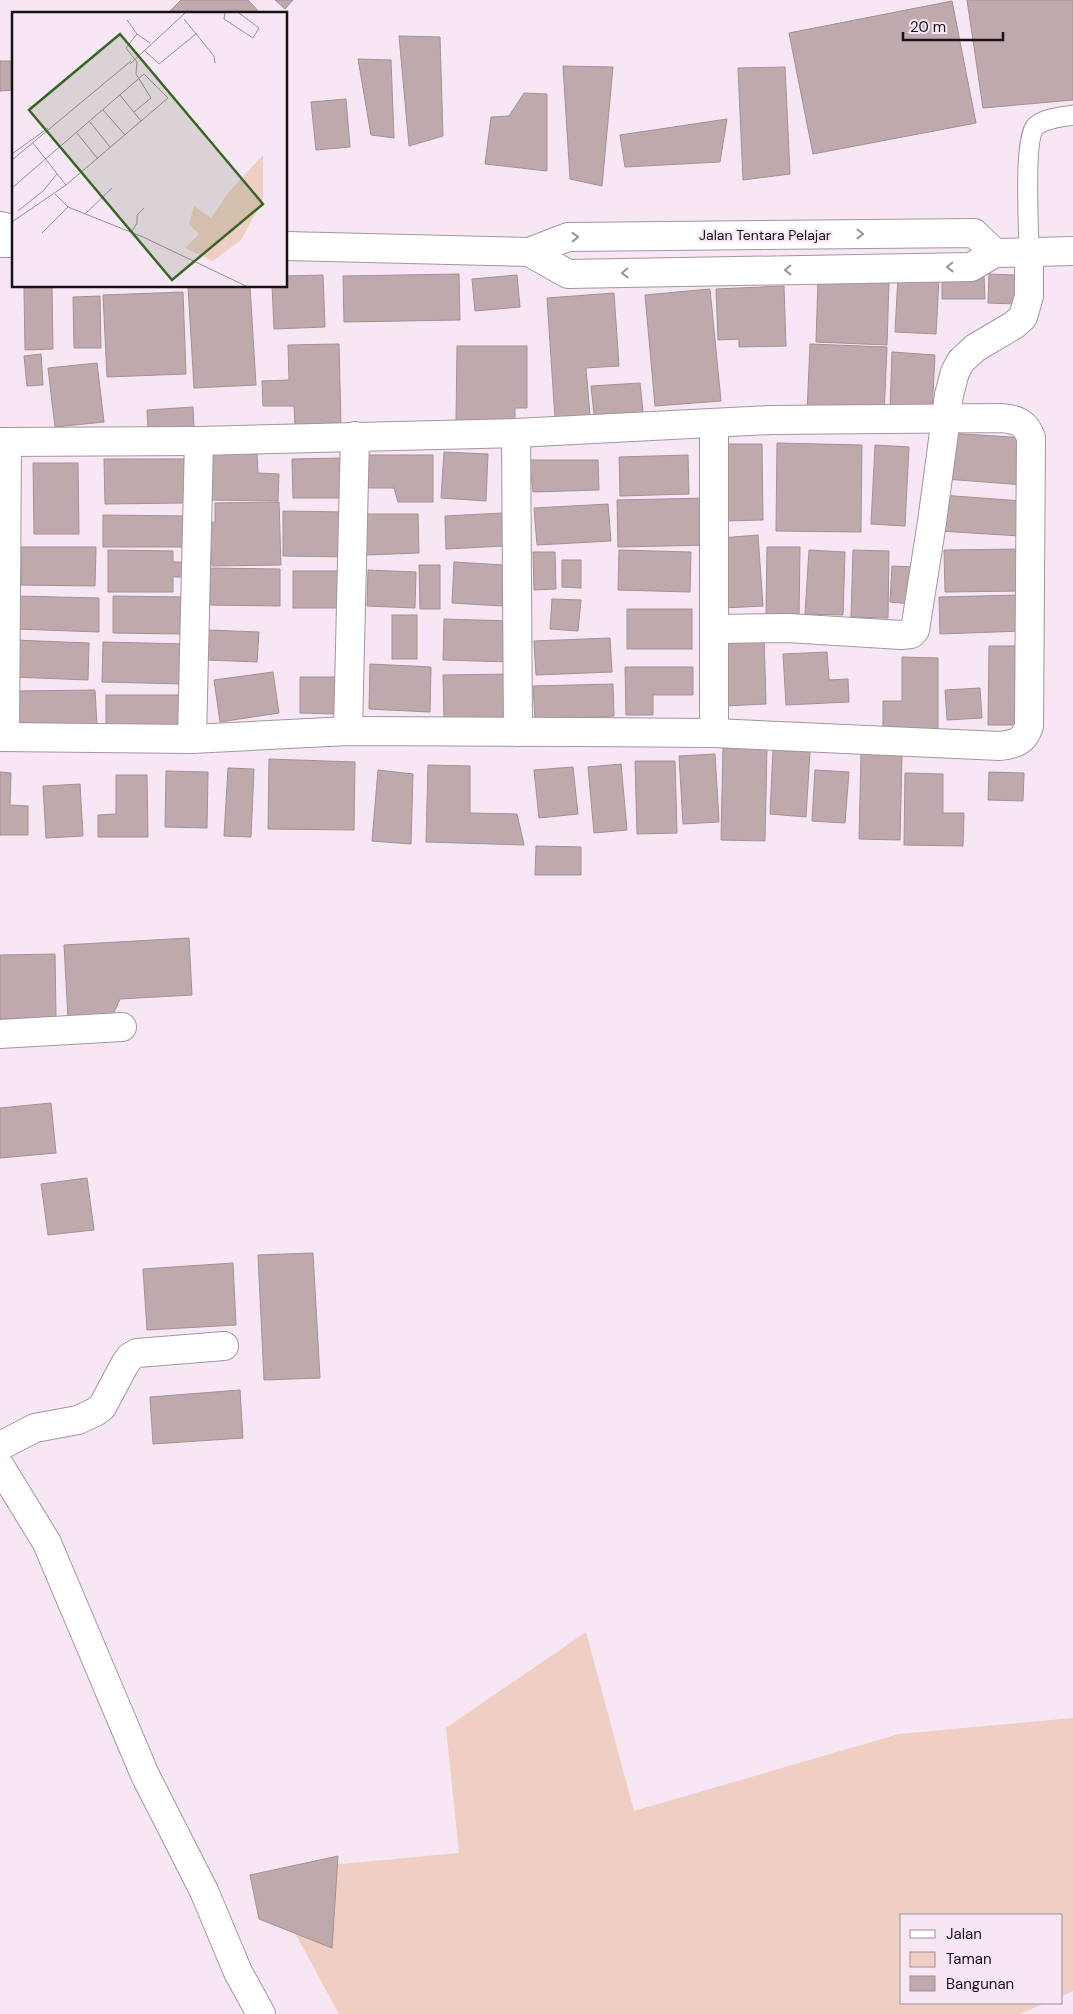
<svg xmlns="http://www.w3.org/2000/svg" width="1073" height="2014" font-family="'DM Sans',sans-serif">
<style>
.green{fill:#efcfc4}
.building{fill:#bfa9ad;stroke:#a59094}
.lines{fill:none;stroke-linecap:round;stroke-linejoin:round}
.service-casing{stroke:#a495a0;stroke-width:21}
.minor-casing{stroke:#a495a0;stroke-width:30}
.secondary-casing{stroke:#a495a0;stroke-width:30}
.service{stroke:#fff;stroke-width:19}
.minor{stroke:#fff;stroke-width:28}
.secondary{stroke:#fff;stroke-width:28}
.oneway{stroke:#969496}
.labels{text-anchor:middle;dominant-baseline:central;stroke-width:4.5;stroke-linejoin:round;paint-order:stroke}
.street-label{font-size:14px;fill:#161115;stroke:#f7e6f3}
.inset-road{fill:none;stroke:#9d919a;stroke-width:1}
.view{fill:#396625;fill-opacity:0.15;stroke:#396625;stroke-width:2.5}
.inset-edge{fill:none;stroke:#161115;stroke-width:2.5}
</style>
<rect width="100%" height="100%" fill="#f7e6f3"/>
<path class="green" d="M586,1632L634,1811L899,1734L1073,1718V1991L1062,1996V1915H902V2003H1046L1019,2014H339L295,1933L277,1870L459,1853L446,1728Z"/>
<g class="building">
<path d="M181,0H248L261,14H167Z"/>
<path d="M275,0H293L285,9Z"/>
<path d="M967,0H1073V100L983,108Z"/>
<path d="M952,1L976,123L813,154L789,33Z"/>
<path d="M399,36L440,37L443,136L409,146Z"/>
<path d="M358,59L391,60L394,138L371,135Z"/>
<path d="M0,61H14V90L0,91Z"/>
<path d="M563,66L613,67L602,186L570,179Z"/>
<path d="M785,67L790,174L743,180L738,68Z"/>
<path d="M524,93L547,94V171L485,164L491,117L509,116Z"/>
<path d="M346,99L350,147L316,150L311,102Z"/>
<path d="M727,119L720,162L625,167L620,135Z"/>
<path d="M459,274L460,320L344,322L343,276Z"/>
<path d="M989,274L1016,275L1015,304L988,303Z"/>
<path d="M323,275L325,327L274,329L272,286H286V276Z"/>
<path d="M517,275L520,307L475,311L472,279Z"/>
<path d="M898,276L939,279L936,334L895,332Z"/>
<path d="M942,276H984L985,299H942Z"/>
<path d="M818,279L889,282L887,345L816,342Z"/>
<path d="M188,286H250L256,385L194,388Z"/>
<path d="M784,286L786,346L739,347V339L718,340L716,289Z"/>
<path d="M52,287L53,349L25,350L24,288Z"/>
<path d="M710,289L721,401L655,406L645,295Z"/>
<path d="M183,292L186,374L107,377L103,295Z"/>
<path d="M614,293L619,366L586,368L590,416L555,418L547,298Z"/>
<path d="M100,296L101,348H74L73,297Z"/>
<path d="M339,344L341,426L295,427L294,406H263L262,381L289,380L288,345Z"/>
<path d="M810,344L887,347L884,416L807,413Z"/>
<path d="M457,346H527V408H515V423H456Z"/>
<path d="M892,352L935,355L932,412L890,410Z"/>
<path d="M41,354L43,385L27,386L24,356Z"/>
<path d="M97,363L104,422L55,427L48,368Z"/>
<path d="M640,383L644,421L595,424L591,386Z"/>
<path d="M193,407L194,429L148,431L147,410Z"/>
<path d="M948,433L1027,438L1024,485L945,479Z"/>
<path d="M777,443L862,445L861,532L776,531Z"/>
<path d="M721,444H762L763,520L722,521Z"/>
<path d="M875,445L909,447L905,526L871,524Z"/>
<path d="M444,452L488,454L486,501L441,498Z"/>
<path d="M209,454H257L258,473L279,474L278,501L208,500Z"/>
<path d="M368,455H433V502H398L394,488H368Z"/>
<path d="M688,455L689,494L620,496L619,457Z"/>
<path d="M340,458L341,498H293L292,459Z"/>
<path d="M104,459H184V503L105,504Z"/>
<path d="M529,460H598L599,490L533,492Z"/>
<path d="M33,463H78L79,534H34Z"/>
<path d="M941,495L1022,501L1020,536L939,531Z"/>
<path d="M710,498L711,545L618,547L617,500Z"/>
<path d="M279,502L281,565L212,566L211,550H208L207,523L215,522V503Z"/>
<path d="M608,504L611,541L537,545L534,508Z"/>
<path d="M283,511L346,512V557L283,556Z"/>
<path d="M503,513L505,546L446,549L445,516Z"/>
<path d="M364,514H418L419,553L365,555Z"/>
<path d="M103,515L187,516V547H103Z"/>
<path d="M758,535L763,606L724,608L720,538Z"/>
<path d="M21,547H96L95,586L21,585Z"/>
<path d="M767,547H800L799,616L766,615Z"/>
<path d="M1023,549V591L945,592L944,550Z"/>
<path d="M108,550L173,551V562H183V577H173V592H108Z"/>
<path d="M619,550L691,552L690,592L618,590Z"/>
<path d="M809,550L845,552L843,615L805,614Z"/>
<path d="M853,550L889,551L888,618L851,617Z"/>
<path d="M533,552H555L556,589L534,590Z"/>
<path d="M562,560H581V588L562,587Z"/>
<path d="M454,562L504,565L502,606L452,603Z"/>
<path d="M419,565H440V609H420Z"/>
<path d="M892,566L913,567L911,604L890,602Z"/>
<path d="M207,568L280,569V606L207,605Z"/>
<path d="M368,570L416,572L415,608L367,606Z"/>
<rect x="293" y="571" width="52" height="37"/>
<path d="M1021,595L1022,631L940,634L939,597Z"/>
<path d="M16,596L99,598V632L15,629Z"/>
<path d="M113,596L183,597L182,634L113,633Z"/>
<path d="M552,599L581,600L578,631L550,629Z"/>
<rect x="627" y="609" width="65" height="40"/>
<rect x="392" y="615" width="25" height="44"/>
<path d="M444,619L511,621L510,662L443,660Z"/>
<path d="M208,630L259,632L257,662L207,660Z"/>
<path d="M764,635L766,704L725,706L722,637Z"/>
<path d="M610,638L612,672L536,675L534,641Z"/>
<path d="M14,640L89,643L88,680L13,677Z"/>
<path d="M103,642L187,644L186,684L102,682Z"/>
<path d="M989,646H1023L1022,725H988Z"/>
<path d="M827,652L829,680L848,679L849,702L786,705L783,654Z"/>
<path d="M902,657L938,658V734L883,733V701H902Z"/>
<path d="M370,664L431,667L430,712L369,709Z"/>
<path d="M625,667H693V695H653V715H626Z"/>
<path d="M273,672L279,713L220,722L214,680Z"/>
<path d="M510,674L511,719L444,720L443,675Z"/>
<path d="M300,677H336L335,714L300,713Z"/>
<path d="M613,684L614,716L535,720L533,686Z"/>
<path d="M980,688L982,718L947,720L945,690Z"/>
<path d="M95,690L97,725L16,726V691Z"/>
<rect x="106" y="695" width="80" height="33"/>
<path d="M723,747L767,748L765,841L721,840Z"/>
<path d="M773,750L810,752L806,817L770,814Z"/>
<path d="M715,754L719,822L683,824L679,756Z"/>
<path d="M861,754L902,755L900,840L859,839Z"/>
<path d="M269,759L355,762L354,830L268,829Z"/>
<path d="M635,761H675L677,833L637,834Z"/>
<path d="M621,764L627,830L594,833L588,767Z"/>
<path d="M428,765L470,766V813L517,814L524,845L426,842Z"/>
<path d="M573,767L578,814L539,818L534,770Z"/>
<path d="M228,768L254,769L251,837L224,836Z"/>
<path d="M378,770L413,774L411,844L372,841Z"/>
<path d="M815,770L849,772L845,823L812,821Z"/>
<path d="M166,771L208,772L207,828L165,827Z"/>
<path d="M0,772L11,773L10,805L28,806V835H0Z"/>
<path d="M989,772L1024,773L1023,801L988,800Z"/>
<path d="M905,773L943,774V813H964L963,846L904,845Z"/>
<path d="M116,775H147L148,837H98V815L116,814Z"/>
<path d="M80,784L83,836L46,838L43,786Z"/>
<path d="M536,846L581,847V875H535Z"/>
<path d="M189,938L192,995L120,999L112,1017L68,1019L64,945Z"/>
<path d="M55,954L56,1017L0,1019V955Z"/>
<path d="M51,1103L56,1153L0,1158V1108Z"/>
<path d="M87,1178L94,1230L48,1235L41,1184Z"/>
<path d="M313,1253L320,1378L264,1380L258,1255Z"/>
<path d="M233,1263L236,1325L147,1330L143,1269Z"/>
<path d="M240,1390L243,1438L153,1444L150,1397Z"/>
<path d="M338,1856L332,1948L259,1919L250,1875Z"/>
</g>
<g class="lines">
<defs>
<path id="service" d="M1029,252C1029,231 1023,138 1036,126C1045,118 1062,117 1073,115"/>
<g id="minor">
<path d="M0,226L14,229"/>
<path d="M714,424V733"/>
<path d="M516,433L518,732"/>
<path d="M0,442L199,441L516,433L770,420L1001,418C1017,419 1026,423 1031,438L1029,726C1024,742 1015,744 1000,746L714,733L583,732L348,731L192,739L0,737"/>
<path d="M714,629L788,628L901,635L911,634L915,630L932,522L949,395L955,372L961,361L975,348L1014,325L1023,317L1029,296V252"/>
<path d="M348,731L355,436"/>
<path d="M5,737L7,442"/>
<path d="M192,739L199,441"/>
<path d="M0,1034L122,1027"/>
<path d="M0,1446L35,1428L78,1420L95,1412L102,1407L125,1364L130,1357L137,1353L224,1346"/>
<path d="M0,1466L47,1543L145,1775L204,1891L238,1972L261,2014"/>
</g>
<g id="secondary">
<path d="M0,243H14"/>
<path d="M286,246L529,252L568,237L974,233L995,253"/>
<path d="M529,252L568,274L971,267L995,253L1073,251"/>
</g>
</defs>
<use href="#service" class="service-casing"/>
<use href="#minor" class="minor-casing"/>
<use href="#secondary" class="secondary-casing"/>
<use href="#service" class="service"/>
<use href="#minor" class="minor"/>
<use href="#secondary" class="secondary"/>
</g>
<defs><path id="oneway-chevron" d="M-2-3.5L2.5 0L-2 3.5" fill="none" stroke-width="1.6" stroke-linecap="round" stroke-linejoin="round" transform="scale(1.25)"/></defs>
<g class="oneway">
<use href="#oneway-chevron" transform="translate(860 234)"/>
<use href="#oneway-chevron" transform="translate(575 237) rotate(-2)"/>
<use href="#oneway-chevron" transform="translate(950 267) rotate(179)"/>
<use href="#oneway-chevron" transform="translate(788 270) rotate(179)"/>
<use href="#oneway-chevron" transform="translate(625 273) rotate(179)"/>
</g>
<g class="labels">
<g class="street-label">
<text x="765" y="235">Jalan Tentara Pelajar</text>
</g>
</g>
<g transform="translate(12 12)">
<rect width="275" height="275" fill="#f7e6f3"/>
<path d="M251,143V187L229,228L201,249L173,236L187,222L177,212L182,194L199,206L216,181Z" fill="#efcfc4"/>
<path class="inset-road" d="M213,1L212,7L241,26L247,16L227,1M172,7L202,44L203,51M115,8L125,22L114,36L125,50L124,62L139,86L122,100M125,22L138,31M132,38L147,52L185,21M118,52L173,1M108,83L129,109M91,98L113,123M78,110L98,135M65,121L86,147M21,131L54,173M49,135L70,160M0,142L36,116M0,148L119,49M0,176L132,62L156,86L54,173L0,210M43,182L56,195L131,225L234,274M6,199L31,179L45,162M73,202L100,176M30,221L56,195M119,221L125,211V203L132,196"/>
<path class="view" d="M108,22L251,192L160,268L17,98Z"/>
<rect width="275" height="275" class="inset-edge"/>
</g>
<rect x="900" y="1914" width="162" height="90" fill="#f7e6f3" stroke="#9d919a"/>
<rect x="910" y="1930" width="25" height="8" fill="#ffffff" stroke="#9d919a"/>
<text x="946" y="1939" font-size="15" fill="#161115">Jalan</text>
<rect x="910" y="1952" width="25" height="15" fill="#efcfc4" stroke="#9d919a"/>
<text x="946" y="1964" font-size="15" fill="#161115">Taman</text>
<rect x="910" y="1976" width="25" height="15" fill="#bfa9ad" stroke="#9d919a"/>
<text x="946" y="1989" font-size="15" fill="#161115">Bangunan</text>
<path d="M903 32v8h100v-8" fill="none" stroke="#161115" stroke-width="2.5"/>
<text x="910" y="32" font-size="15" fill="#161115" stroke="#f7e6f3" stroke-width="4" paint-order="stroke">20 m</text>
</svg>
